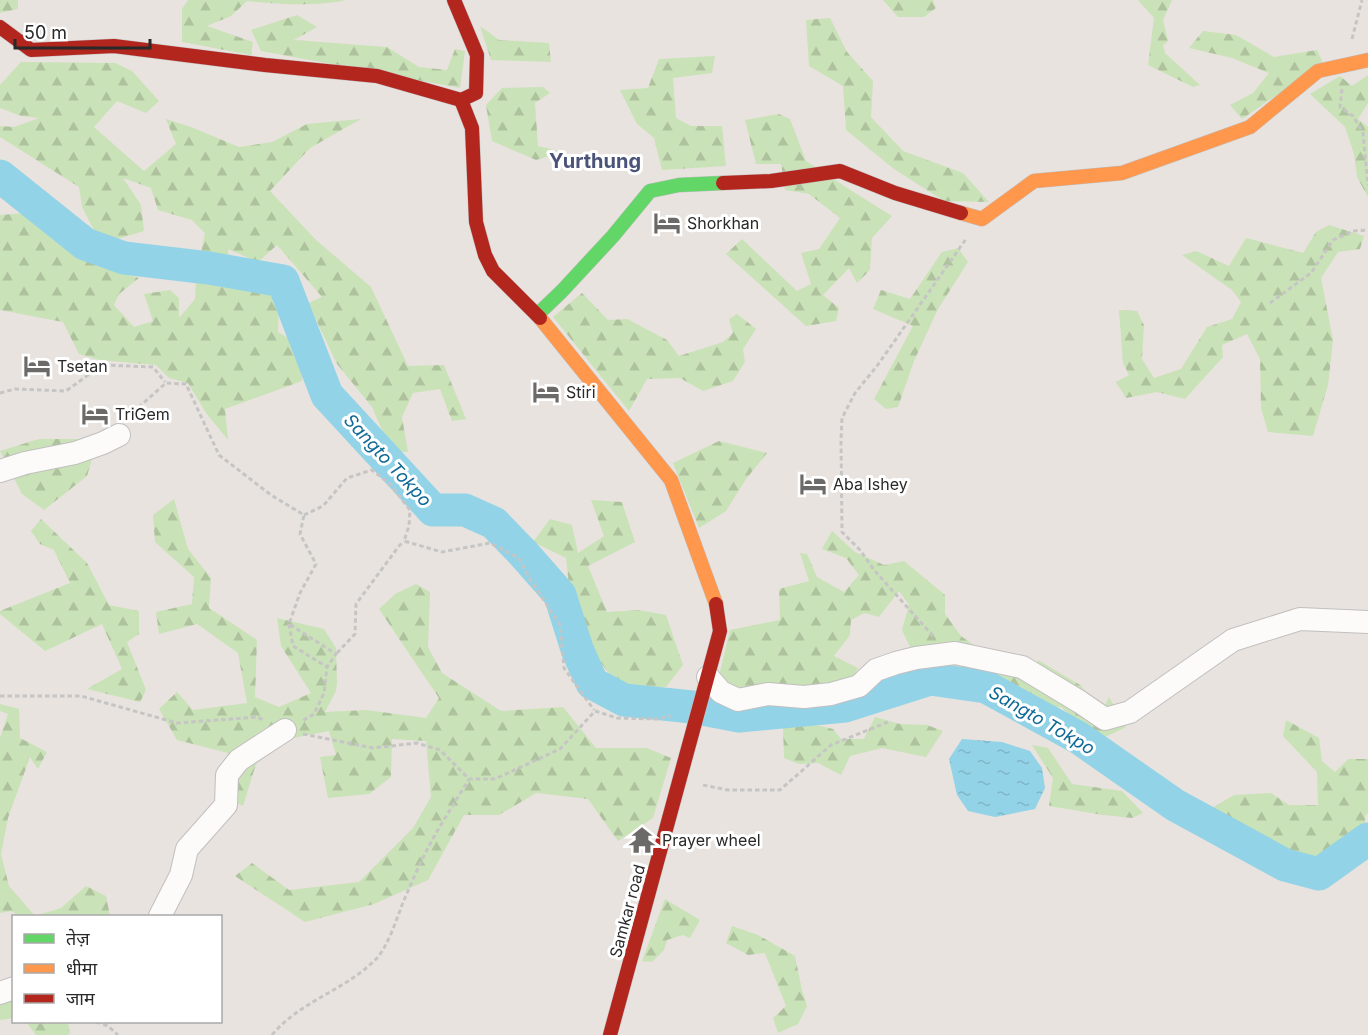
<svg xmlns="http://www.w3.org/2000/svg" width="1368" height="1035" font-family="Inter,'Noto Sans Devanagari',sans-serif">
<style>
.forest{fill:url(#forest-firs)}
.water{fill:url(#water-ripples)}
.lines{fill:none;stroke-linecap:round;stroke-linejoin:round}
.river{stroke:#93d3e8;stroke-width:33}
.street-casing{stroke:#c1bfc0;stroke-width:24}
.fast-casing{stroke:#c1bfc0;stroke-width:15}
.slow-casing{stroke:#c1bfc0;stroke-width:15}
.jam-casing{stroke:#c1bfc0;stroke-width:15}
.path{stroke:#c6c5c5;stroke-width:3;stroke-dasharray:4.5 3;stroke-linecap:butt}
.street{stroke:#fcfbfa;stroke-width:22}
.fast{stroke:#63d668;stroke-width:14}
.slow{stroke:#ff974d;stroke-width:14}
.jam{stroke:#b3261e;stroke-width:14}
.labels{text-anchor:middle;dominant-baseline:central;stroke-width:6;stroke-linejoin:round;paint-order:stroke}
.poi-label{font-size:16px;fill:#292929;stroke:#fff;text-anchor:start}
.street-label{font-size:16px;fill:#292929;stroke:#fff}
.water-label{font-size:18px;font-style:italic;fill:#0f6996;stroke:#fff}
.quarter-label{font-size:20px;font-weight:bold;fill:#4a5378;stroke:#fff}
</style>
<defs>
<pattern id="forest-firs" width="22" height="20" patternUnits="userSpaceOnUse" patternTransform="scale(1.5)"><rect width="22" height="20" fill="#cae2b7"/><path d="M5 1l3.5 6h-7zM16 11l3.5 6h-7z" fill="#aec29d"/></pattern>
<pattern id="water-ripples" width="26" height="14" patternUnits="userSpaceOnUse" patternTransform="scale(1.5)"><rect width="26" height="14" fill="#93d3e8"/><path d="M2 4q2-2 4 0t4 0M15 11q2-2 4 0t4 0" fill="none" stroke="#7fb5c7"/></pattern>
</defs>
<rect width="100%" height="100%" fill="#e8e3de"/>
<g class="forest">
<path d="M0,0H18V9L0,13Z"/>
<path d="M188,0H347C315,7 280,4 247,1L231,16L207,26L253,42L251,55L182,42V9Z"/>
<path d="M883,0H933L936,8L924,17H898Z"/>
<path d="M1138,0H1172L1163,20L1168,41L1163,45L1165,53L1200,85L1193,87L1148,65L1154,18Z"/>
<path d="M297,15L317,27L294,40L387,47L419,67L447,70L455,49L465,51L460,88L261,51L251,30Z"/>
<path d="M830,18L847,52L873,81L871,117L903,151L963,173L989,202L944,201L894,169L846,130L843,86L809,66L806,20Z"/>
<path d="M480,26L499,40L549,43L551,62L491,60Z"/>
<path d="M1203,31L1236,35L1274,57L1317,50L1323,63L1242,119L1230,105L1253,93L1269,73L1232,58L1189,48Z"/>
<path d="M715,56L712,73L673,78L676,118L691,126H722L726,166L662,170L654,138L637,124L620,90L648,88L659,59Z"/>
<path d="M21,62L115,63L132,71L159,101L146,113L117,101L94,127L144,171L176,144L166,119L191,127L239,147L272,142L307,124L361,119L310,148L270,191L316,240L371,287L408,366L444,365L466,419L452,421L440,389L413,393L402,417L408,452L391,451L372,407L337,364L308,303L322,297L277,245L258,262L228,249L229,259L201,253L205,233L192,220L158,210L151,188L123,178L141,205L144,231L117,239L95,232L82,207L79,187L0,137V126L14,127L39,118L21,116L0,108V85Z"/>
<path d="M1368,75V103L1358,119L1368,127V197L1357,177L1354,154L1345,127L1310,94L1340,76L1352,86Z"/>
<path d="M543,87L550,93L535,103L538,146L562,152L536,160L492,141L486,105L502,88Z"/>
<path d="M779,114L790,119L806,161L855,193L892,216L872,238L870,270L857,283L849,268L823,295L839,308L836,321L806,326L726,254L742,239L797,291L811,284L801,253L819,249L840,218L809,194L785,190L781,164H756L745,120Z"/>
<path d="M27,213L72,242L97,266L139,278L119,294L114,305L134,327L153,321L144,294L170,290L179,298V318L195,299L196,278L253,283L279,295L278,332L306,349L302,381L225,409L228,440L206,413L188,383L169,378L156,365L99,360L79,354L63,322L0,310V215Z"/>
<path d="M1329,225L1364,236L1360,249L1338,252L1321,278L1333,340L1328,385L1313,436L1268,432L1261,408L1260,359L1247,334L1222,345L1223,357L1185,399L1157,392L1126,398L1116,382L1129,375L1123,363L1119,310L1137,311L1144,325L1142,359L1154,378L1181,369L1207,327L1232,319L1241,302L1232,290L1182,255L1196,251L1229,266L1246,238L1303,253L1316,232Z"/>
<path d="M958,248L968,262L938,309L914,361L898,407L886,409L874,399L913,326L873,309L881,290L910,299L942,252Z"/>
<path d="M582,293L608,320L627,319L667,340L679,356L723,342L733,333L729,319L737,314L756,329L743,349L745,362L733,381L703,391L680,378L647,379L629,411L553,317Z"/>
<path d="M39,439H98L87,476L44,510L22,494L0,451Z"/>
<path d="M719,441L767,453L746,479L726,511L699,528L673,463Z"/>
<path d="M174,499L188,549L211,578L209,608L257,640L255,697L279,707L311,693L281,646L277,618L324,629L336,648L337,683L336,691L325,712L366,710L426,718L439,698L379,609L395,594L416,584L430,592L428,647L442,673L501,711L563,707L596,748H647L671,758L653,818L618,841L588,799L536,793L499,815H464L428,880L374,904L305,922L235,876L252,863L289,890L359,882L413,828L431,797L426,741L392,739L391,777L369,794L328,798L320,757L336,755L329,731L283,740L256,764L243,806L218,793L228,753L177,740L159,709L177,692L193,710L247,703L238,653L197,624L159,634L156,612L192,604L194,577L155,542L153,515Z"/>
<path d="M591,500L622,502L635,542L588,566L607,612L639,610L666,615L683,665L666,687H619L589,647L572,614L566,558L533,542L550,519L572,525L578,553L604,536Z"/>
<path d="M41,519L87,563L109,605L139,611V634L127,642L146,690L140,702L87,689L122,669L102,624L45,651L0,614V611L70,583L54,550L40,544L31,531Z"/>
<path d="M832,531L855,552L884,565L904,561L945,595V614L961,636L993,659L1033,673L1038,660L1080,685L1103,709L1109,697L1126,727L1097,741L1061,707L1046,708L1000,679L956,669L920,668L902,630L909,605L899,591L879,617L864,613L851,620L850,635L834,656L858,668L852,680L756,703L718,680L730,630L780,620L779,589L809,581L800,553L807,554L817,577L844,592L859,575L846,558L822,549Z"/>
<path d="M0,704L19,709L20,738L47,752L38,769L30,757L8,818L1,854L9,886L35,916L61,908L86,886L106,896L110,916H18L12,911L0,913V738L8,714L0,711Z"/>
<path d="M875,717L900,724L927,725L943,731L926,757L882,748L850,756L841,775L818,763L799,764L784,758L783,726L808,723L833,729L841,739H864Z"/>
<path d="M1286,720L1319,738L1322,761L1335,772L1348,759H1368V813L1365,816L1366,830L1328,854L1310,859L1275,843L1212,808L1234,795L1271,793L1289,805H1318L1317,772L1283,736Z"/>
<path d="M1032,745L1048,748L1072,784L1122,791L1143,813L1132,818L1103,815L1049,806L1053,778Z"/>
<path d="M665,899L700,920L690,938L683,935L667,940L664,950L652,962L642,961Z"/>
<path d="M732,926L758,935L795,956L802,990L807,1006L798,1024L778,1033L773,1018L786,1006L765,953L748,955L726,943Z"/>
<path d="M13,977V1018L0,1020V986Z"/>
<path d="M26,1022H68L70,1034L65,1035H36Z"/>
</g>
<path class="water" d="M962,739L1002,742L1030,751L1042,768L1045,788L1035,809L995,817L968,811L957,795L949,759Z"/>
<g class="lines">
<path class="river" d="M0,176L85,244L124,258L209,268L283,281L327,395L433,510H465L494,523L523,553L560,595L577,649L592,683L624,700L692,707L739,716L845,706L930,679L986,687L1079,738L1175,805L1285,865L1319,874L1368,839"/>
<defs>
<g id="street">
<path d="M0,471L25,463L75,453L103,443L119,435"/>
<path d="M708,677L721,692L738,700L768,694L804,697L831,694L859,686L876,670L896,663L916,658L955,653L1022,667L1080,702L1105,719L1130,712L1233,640L1300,619L1368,622"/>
<path d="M160,916L181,875L187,849L226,805L227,775L239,760L285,730"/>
<path d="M0,993L14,988"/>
</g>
<path id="fast" d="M537,315L562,291L613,236L650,191L679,185L723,183"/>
<g id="slow">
<path d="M961,213L982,219L1034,181L1122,173L1250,127L1318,71L1368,60"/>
<path d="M540,318L671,480L716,604"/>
</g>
<g id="jam">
<path d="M454,0L477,55L476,93L461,100"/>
<path d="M0,27L31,50L114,46L265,65L377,76L461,100"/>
<path d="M461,100L472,128L476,222L485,255L493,271L540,318"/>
<path d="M723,183L771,181L840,171L895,193L961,213"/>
<path d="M610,1035L720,631L716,604"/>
</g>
</defs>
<use href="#street" class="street-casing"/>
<use href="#fast" class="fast-casing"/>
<use href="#slow" class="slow-casing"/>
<use href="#jam" class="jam-casing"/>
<g class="path">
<path d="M1352,39L1362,0"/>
<path d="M1342,89L1340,107L1353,116L1363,133L1368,185"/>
<path d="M1270,303L1311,273L1333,240L1353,231L1368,230"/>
<path d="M0,393L15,389L66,391L102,365L153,367L165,382"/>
<path d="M131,419V414L166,383L186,384L219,455L271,495L304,515L300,534L316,564L300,593L289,624L336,654L327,667L324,693L314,714L302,721"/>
<path d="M304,515L323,506L347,478L372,470L390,484L410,510L409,526L404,541L442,552L490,543L519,558L530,579L560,625L564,668L594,710"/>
<path d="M289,624L293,646L327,667"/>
<path d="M933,636L874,570L860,550L842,532L841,441L842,418L855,393L877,366L966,239"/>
<path d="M337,653L355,634L356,604L399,546L404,541"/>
<path d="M0,696H81L177,723L258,717L263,720"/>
<path d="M303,734L373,748L417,743L440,750L469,779H495L560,749L595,711L617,718L657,719L671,716"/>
<path d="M703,785L728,790H780L831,745L888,722"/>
<path d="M96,1022L108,1026L118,1035"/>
<path d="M272,1035C300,1001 346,990 376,959C387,948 396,921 402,905C410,886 419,865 429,846C441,823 456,801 469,779"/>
</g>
<use href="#street" class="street"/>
<use href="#fast" class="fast"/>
<use href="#slow" class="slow"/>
<use href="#jam" class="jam"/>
</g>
<defs>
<symbol id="hotel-bare" viewBox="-9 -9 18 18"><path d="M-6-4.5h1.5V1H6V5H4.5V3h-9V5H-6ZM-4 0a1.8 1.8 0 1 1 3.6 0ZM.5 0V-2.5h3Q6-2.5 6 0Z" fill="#6c6a68" stroke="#fff" stroke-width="2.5" paint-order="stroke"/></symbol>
<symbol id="temple-bare" viewBox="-9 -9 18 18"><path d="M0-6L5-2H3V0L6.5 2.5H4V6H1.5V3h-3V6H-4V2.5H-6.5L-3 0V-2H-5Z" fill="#6c6a68" stroke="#fff" stroke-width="2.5" paint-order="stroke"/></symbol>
</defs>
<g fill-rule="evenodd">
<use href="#hotel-bare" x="648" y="204" width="38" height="38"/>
<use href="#hotel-bare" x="18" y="347" width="38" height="38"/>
<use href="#hotel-bare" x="527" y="373" width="38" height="38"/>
<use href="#hotel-bare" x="76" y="395" width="38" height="38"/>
<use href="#hotel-bare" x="794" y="465" width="38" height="38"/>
<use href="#temple-bare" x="623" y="821" width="38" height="38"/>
</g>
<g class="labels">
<g class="poi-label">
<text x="687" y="223">Shorkhan</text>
<text x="57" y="366">Tsetan</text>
<text x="566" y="392">Stiri</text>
<text x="115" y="414">TriGem</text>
<text x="833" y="484">Aba Ishey</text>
<text x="662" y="840">Prayer wheel</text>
</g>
<g class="street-label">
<text transform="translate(627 911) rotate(-75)">Samkar road</text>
</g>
<g class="water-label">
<text transform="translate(388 460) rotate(47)">Sangto Tokpo</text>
<text transform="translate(1042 720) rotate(30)">Sangto Tokpo</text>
</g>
<g class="quarter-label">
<text x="595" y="161">Yurthung</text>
</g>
</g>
<rect x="12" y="915" width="210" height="108" fill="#ffffff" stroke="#a9a9a9" stroke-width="1.5"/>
<rect x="24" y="934" width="30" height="9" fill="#63d668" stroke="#a9a9a9" stroke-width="1.5"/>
<text x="66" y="945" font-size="18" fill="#292929">तेज़</text>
<rect x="24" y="964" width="30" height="9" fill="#ff974d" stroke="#a9a9a9" stroke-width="1.5"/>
<text x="66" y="975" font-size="18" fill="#292929">धीमा</text>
<rect x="24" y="994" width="30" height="9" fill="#b3261e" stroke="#a9a9a9" stroke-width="1.5"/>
<text x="66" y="1005" font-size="18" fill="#292929">जाम</text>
<path d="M15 39v9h135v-9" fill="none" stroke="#292929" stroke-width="3"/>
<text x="24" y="39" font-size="18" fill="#292929" stroke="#ffffff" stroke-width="4.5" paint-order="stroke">50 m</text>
</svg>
